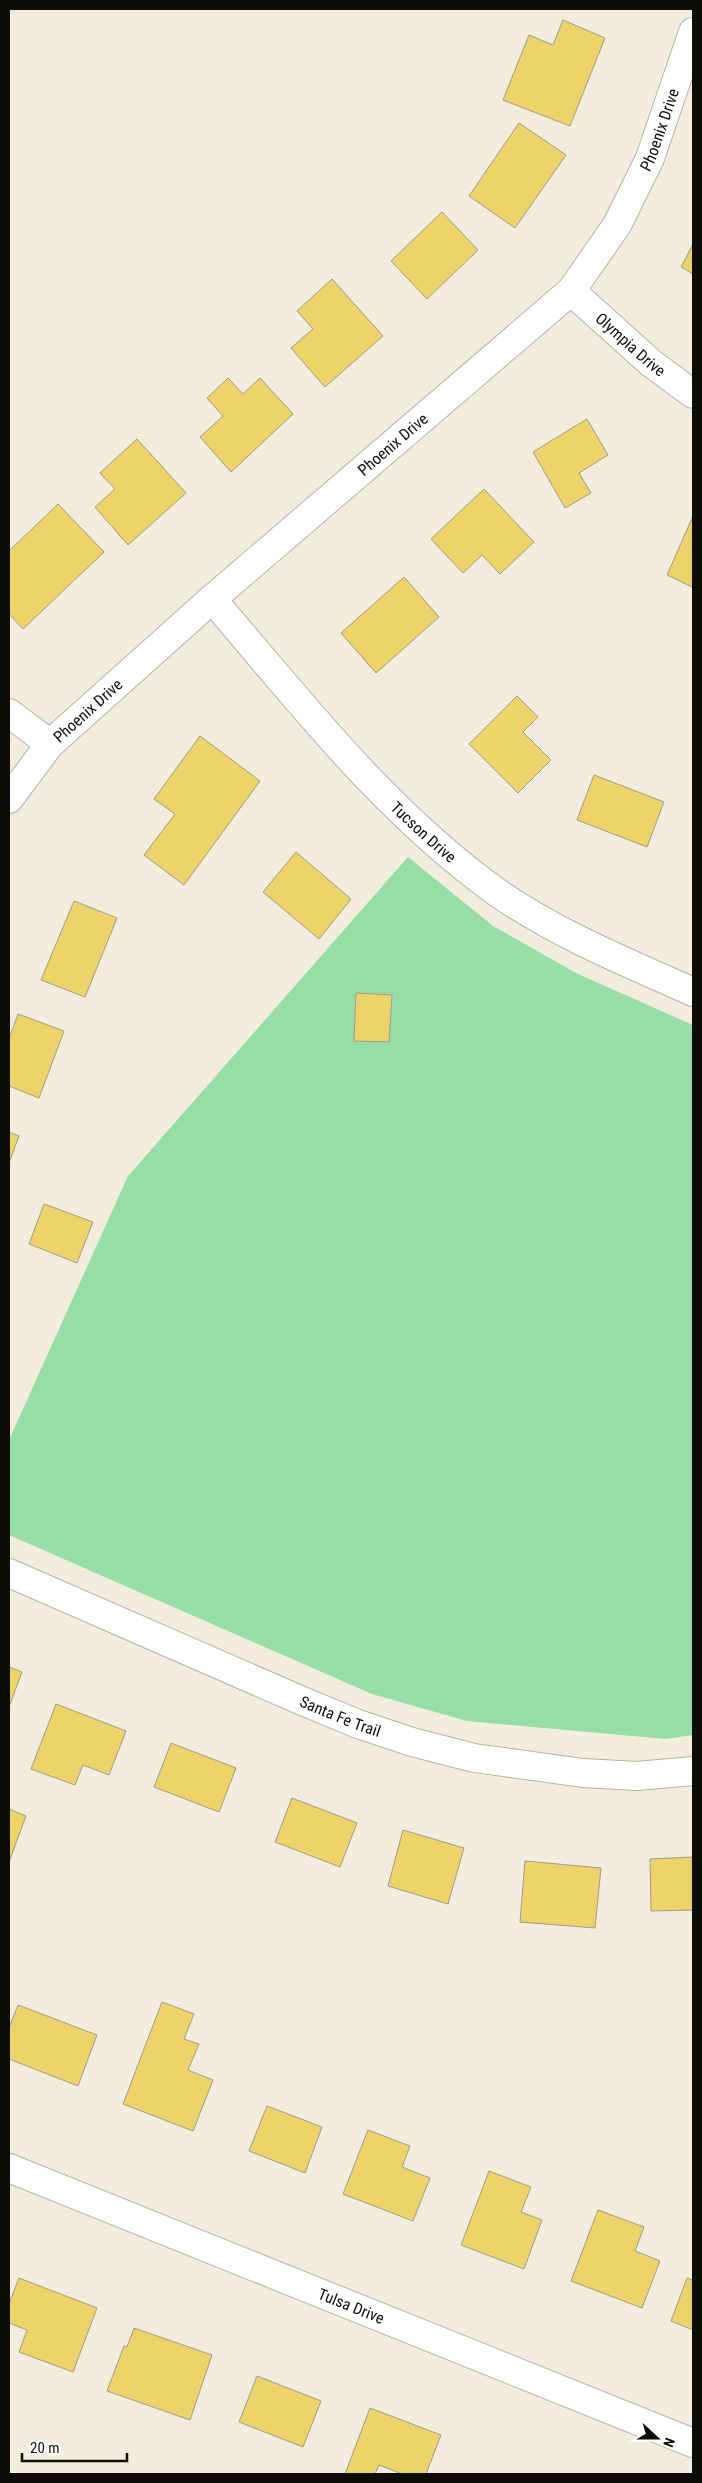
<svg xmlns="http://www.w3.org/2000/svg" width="702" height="2483" font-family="'Roboto Condensed',sans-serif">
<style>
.green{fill:#96dda7}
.building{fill:#eed36a;stroke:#9f9b8b}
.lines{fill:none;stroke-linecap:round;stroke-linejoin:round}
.street-casing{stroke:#b7b3a3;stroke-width:30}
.street{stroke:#fff;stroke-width:28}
.labels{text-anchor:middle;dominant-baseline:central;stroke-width:4;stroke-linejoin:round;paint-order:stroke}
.street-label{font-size:16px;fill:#0e0c07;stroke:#fff}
</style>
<rect width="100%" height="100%" fill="#f2eddc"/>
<path class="green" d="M408,857L493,926L578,974L693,1025V1735L666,1739L467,1721L372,1694L9,1535V1440L128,1176Z"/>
<g class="building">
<path d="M563,20L605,38L570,126L503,100L529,35L553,45Z"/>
<path d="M519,123L566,155L515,228L469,196Z"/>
<path d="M442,212L478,250L427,299L391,261Z"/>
<path d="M693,244V274L681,267Z"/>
<path d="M332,279L383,336L325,387L291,348L313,329L297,311Z"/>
<path d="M228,378L243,394L260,378L293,414L231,472L200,437L223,416L207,398Z"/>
<path d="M587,419L608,455L579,473L591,493L565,508L533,452Z"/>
<path d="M137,439L186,493L128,545L95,507L115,489L100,473Z"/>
<path d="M484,489L534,542L500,574L482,555L463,573L431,539Z"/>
<path d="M58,504L104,552L23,629L9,614V551Z"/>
<path d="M693,516V585L692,587L667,575Z"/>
<path d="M404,577L439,617L376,673L341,633Z"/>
<path d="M517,696L538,717L523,732L551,760L518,793L469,744Z"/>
<path d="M200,736L260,781L184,885L144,855L175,814L154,799Z"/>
<path d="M594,775L664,802L647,847L577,820Z"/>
<path d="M296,852L351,899L319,939L263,892Z"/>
<path d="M74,901L117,918L85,997L41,980Z"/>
<path d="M356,993L392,995L389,1042L354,1041Z"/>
<path d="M18,1014L64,1031L39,1098L9,1086V1039Z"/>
<path d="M9,1132L19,1136L9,1163Z"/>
<path d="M44,1204L93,1222L77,1263L29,1244Z"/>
<path d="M9,1667L22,1672L9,1707Z"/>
<path d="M56,1704L126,1731L109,1775L83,1765L75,1785L31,1769Z"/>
<path d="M171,1743L236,1768L219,1812L154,1787Z"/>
<path d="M292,1798L357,1823L340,1867L275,1842Z"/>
<path d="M9,1809L26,1816L9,1862Z"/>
<path d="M403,1830L464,1848L448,1904L388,1886Z"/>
<path d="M693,1857V1910L651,1911L650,1859Z"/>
<path d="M525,1861L601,1868L595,1928L520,1922Z"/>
<path d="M162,2002L194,2014L184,2039L199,2044L188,2070L213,2080L193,2131L123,2104Z"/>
<path d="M18,2005L97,2035L78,2086L9,2059V2028Z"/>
<path d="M267,2106L322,2127L305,2173L249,2151Z"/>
<path d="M368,2130L410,2146L402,2167L430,2178L413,2221L343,2194Z"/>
<path d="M489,2171L531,2187L521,2212L542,2220L524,2269L461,2245Z"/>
<path d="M598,2210L644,2227L635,2251L660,2261L642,2308L571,2281Z"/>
<path d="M19,2278L97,2308L73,2372L19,2352L27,2330L9,2323V2304Z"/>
<path d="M687,2278L693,2280V2330L671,2321Z"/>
<path d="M134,2328L212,2355L190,2420L107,2391L124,2346L127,2347Z"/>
<path d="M257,2376L321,2401L303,2447L239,2422Z"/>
<path d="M370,2408L441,2435L426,2474H402L379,2465L375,2474H345Z"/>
</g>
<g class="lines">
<defs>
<g id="street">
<path id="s1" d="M571,291L651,363L693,394"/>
<path id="s2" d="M212,599C301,703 386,813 498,893C559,935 626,962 693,992"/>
<path d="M9,713L50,744"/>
<path id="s3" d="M9,799L50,744L212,599L571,291L617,225L650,158L693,32"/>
<path id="s4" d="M9,1573L300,1700L358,1724L412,1742L474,1758L583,1773L637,1776L693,1771"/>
<path id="s5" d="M9,2168L693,2443"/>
</g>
</defs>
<use href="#street" class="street-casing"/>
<use href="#street" class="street"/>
</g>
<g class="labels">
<g class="street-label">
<text stroke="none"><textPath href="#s3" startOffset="944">Phoenix Drive</textPath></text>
<text stroke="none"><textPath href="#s1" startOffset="80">Olympia Drive</textPath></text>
<text stroke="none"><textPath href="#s3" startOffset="524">Phoenix Drive</textPath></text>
<text stroke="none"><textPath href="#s3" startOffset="119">Phoenix Drive</textPath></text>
<text stroke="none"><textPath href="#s2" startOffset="315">Tucson Drive</textPath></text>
<text stroke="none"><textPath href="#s4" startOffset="361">Santa Fe Trail</textPath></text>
<text stroke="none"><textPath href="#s5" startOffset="369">Tulsa Drive</textPath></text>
</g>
</g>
<rect width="702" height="2483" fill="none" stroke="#0e0c07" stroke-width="20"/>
<g transform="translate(657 2438) rotate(111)" stroke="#ffffff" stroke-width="4" paint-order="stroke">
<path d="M0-4L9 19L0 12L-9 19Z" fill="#0e0c07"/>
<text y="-8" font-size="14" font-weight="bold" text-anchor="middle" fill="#0e0c07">N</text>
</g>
<path d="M22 2453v8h105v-8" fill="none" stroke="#0e0c07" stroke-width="2.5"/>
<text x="30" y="2453" font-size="15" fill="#0e0c07" stroke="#ffffff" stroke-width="4" paint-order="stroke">20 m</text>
</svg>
